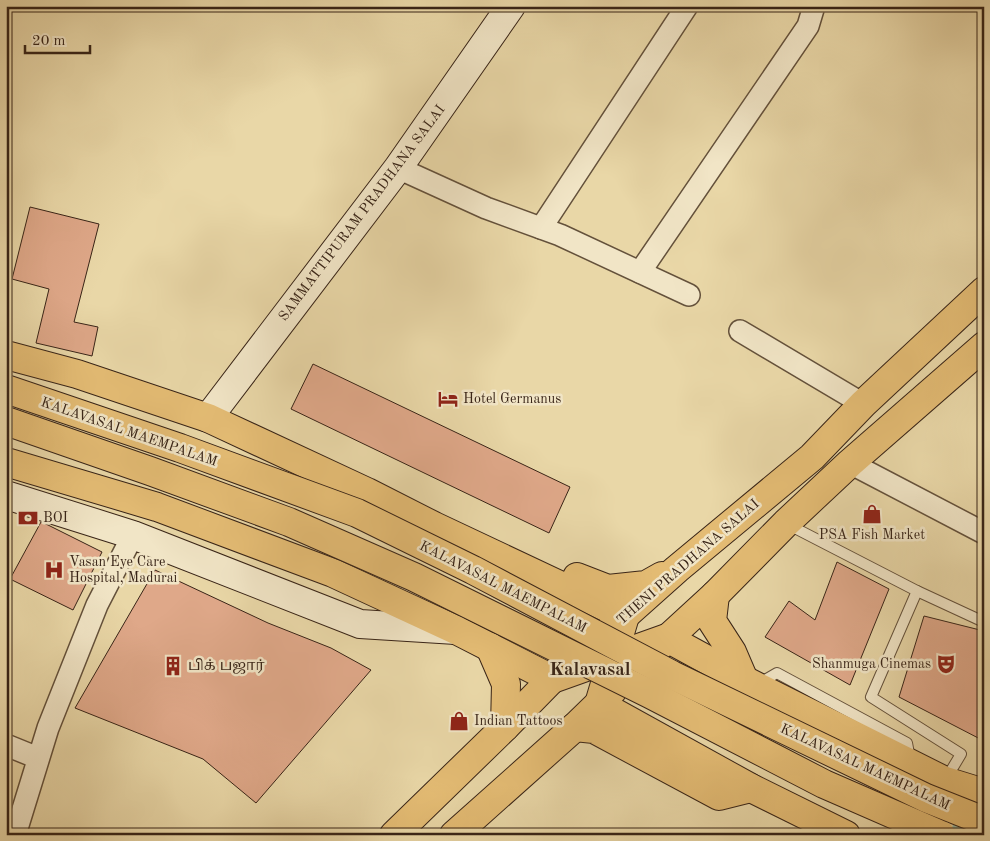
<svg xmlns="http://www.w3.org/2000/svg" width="990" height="841" font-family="'Old Standard TT','Noto Serif Tamil',serif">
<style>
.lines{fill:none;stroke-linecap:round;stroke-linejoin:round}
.canal{stroke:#98baa4;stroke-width:22}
.building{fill:#dfa889;stroke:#382417}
.lane-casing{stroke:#64513b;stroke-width:12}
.street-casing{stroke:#64513b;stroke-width:24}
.secondary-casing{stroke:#382417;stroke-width:30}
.primary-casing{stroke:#382417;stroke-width:30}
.lane{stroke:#f1e5c6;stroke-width:10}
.street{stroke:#f1e5c6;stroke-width:21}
.secondary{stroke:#f1e5c6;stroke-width:28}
.primary{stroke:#e4bc74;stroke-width:28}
.primary-bridge-casing{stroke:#382417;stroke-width:30;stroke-linecap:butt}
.primary-bridge{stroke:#e4bc74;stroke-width:28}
.labels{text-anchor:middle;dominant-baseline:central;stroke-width:5;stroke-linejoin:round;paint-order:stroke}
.street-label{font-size:14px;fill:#382417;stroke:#f1e5c6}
.poi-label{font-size:14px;fill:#382417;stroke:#f1e5c6;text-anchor:start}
.district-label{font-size:19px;font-weight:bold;fill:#382417;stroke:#f1e5c6}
</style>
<rect width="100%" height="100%" fill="#e9d7a7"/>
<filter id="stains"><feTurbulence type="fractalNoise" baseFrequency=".004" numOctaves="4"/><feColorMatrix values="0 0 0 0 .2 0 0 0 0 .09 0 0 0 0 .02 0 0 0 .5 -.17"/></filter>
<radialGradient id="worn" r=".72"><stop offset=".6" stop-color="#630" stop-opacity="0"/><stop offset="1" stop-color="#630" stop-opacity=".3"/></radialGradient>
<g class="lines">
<path class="canal" d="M960,835L979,802"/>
</g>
<g class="building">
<path d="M30,207L99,224L74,322L98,327L92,356L36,343L49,289L12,279Z"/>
<path d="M313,364L570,487L549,533L291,409Z"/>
<path d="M41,522L48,525L102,552L73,610L10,579Z"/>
<path d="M837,562L889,589L850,685L765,637L789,601L815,620Z"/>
<path d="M155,570L268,623L331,648L371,670L256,803L203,759L75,708Z"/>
<path d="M924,616L984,631V741L899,697Z"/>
</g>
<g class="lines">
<defs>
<g id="lane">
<path d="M787,524L917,591L984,622"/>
<path d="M917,591L871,697L961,754L946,779"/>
<path d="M758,684L777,673L907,743L910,759"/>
</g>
<g id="street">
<path d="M398,168L486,208L560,235L689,295"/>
<path d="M541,228L687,6"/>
<path d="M640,272L808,26L814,6"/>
<path d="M740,331L863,404"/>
<path d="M850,463L984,533"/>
<path d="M6,745L38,758"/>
<path d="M15,835L48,728L97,605L133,535"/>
</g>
<g id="secondary">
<path d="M208,418L398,168L511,6"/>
<path d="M6,495L133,535L360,624L456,630"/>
</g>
<g id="primary">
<path d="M6,355L77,374L208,418L367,492L434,526L625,616L599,704L751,788L846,835"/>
<path d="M6,462L157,507L333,573L456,630L552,679L667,638L744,680L945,781L984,793"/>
<path d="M577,577L608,589L646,585L662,576"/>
<path d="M715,595L712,621L732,652L744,680"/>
<path d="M612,627L677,569L812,457L863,404L984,291"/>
<path d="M490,647L506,684L505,727"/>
<path d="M654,651L715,595L786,523L850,463L984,346"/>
<path d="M575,727L594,729L719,796L751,788"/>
<path d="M394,835L505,727L552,679L564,668"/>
<path d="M454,835L575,727L612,691"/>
</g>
</defs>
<use href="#lane" class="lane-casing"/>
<use href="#street" class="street-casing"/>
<use href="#secondary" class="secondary-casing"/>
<use href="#primary" class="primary-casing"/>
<use href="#lane" class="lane"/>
<use href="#street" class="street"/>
<use href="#secondary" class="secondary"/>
<use href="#primary" class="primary"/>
<defs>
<g id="primary-bridge">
<path d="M6,389L180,448L357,513L473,570L672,675L926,798L984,821"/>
<path d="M6,421L150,471L289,522L414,577L650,694L824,784L941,835"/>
</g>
</defs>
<use href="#primary-bridge" class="primary-bridge-casing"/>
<use href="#primary-bridge" class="primary-bridge"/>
</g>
<defs>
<symbol id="hotel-bare" viewBox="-9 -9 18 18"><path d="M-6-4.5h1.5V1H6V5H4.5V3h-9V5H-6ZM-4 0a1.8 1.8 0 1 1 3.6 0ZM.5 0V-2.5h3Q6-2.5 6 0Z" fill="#8f2418" stroke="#f1e5c6" stroke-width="2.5" paint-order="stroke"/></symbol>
<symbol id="shop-bare" viewBox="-9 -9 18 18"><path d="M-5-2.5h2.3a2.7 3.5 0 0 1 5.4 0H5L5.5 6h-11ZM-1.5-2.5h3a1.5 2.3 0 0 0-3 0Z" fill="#8f2418" stroke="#f1e5c6" stroke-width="2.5" paint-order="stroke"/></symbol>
<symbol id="bank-bare" viewBox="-9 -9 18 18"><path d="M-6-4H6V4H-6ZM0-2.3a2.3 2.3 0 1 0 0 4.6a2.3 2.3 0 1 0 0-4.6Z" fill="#8f2418" stroke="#f1e5c6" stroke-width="2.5" paint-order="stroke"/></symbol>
<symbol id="hospital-bare" viewBox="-9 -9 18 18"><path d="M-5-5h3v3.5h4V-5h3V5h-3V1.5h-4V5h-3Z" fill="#8f2418" stroke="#f1e5c6" stroke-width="2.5" paint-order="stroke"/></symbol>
<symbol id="theatre-bare" viewBox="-9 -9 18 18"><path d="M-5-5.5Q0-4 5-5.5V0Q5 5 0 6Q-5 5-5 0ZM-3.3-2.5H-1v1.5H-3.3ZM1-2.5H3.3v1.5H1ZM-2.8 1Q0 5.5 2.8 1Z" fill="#8f2418" stroke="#f1e5c6" stroke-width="2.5" paint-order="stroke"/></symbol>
<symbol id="building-bare" viewBox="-9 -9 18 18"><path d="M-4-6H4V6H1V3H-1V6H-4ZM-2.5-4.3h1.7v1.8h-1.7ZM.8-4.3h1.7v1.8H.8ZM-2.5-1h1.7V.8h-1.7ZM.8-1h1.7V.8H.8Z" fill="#8f2418" stroke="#f1e5c6" stroke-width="2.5" paint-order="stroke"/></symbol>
</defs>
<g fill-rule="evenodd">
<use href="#hotel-bare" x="434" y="385" width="28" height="28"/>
<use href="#shop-bare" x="858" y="500" width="28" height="28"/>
<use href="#bank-bare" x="14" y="504" width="28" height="28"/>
<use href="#hospital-bare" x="40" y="556" width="28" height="28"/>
<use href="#theatre-bare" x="932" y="650" width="28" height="28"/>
<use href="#building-bare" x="159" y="652" width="28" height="28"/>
<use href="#shop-bare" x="445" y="707" width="28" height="28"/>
</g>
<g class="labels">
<g class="street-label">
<text transform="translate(362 213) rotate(-53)">SAMMATTIPURAM PRADHANA SALAI</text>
<text transform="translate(129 432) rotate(19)">KALAVASAL MAEMPALAM</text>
<text transform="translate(688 562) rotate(-41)">THENI PRADHANA SALAI</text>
<text transform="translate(503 587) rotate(27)">KALAVASAL MAEMPALAM</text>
<text transform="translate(865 767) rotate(25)">KALAVASAL MAEMPALAM</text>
</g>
<g class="poi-label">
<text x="463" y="399">Hotel Germanus</text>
<text x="43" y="518">BOI</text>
<text x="872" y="535" text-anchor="middle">PSA Fish Market</text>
<text x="69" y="562">Vasan Eye Care<tspan x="69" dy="16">Hospital, Madurai</tspan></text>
<text x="931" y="664" text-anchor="end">Shanmuga Cinemas</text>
<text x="188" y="666">பிக் பஜார்</text>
<text x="474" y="721">Indian Tattoos</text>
</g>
<g class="district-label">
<text x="590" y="670">Kalavasal</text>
</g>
</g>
<rect width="990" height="841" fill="none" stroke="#e9d7a7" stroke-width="25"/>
<rect x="8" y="8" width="975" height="826" fill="none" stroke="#382417" stroke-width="2.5"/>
<rect x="12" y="12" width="965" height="816" fill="none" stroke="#382417"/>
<path d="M25 45v8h65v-8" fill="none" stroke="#382417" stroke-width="2.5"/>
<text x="32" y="45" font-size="15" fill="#382417" stroke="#f1e5c6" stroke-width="4" paint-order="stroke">20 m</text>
<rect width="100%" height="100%" filter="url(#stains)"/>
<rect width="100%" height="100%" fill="url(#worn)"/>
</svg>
